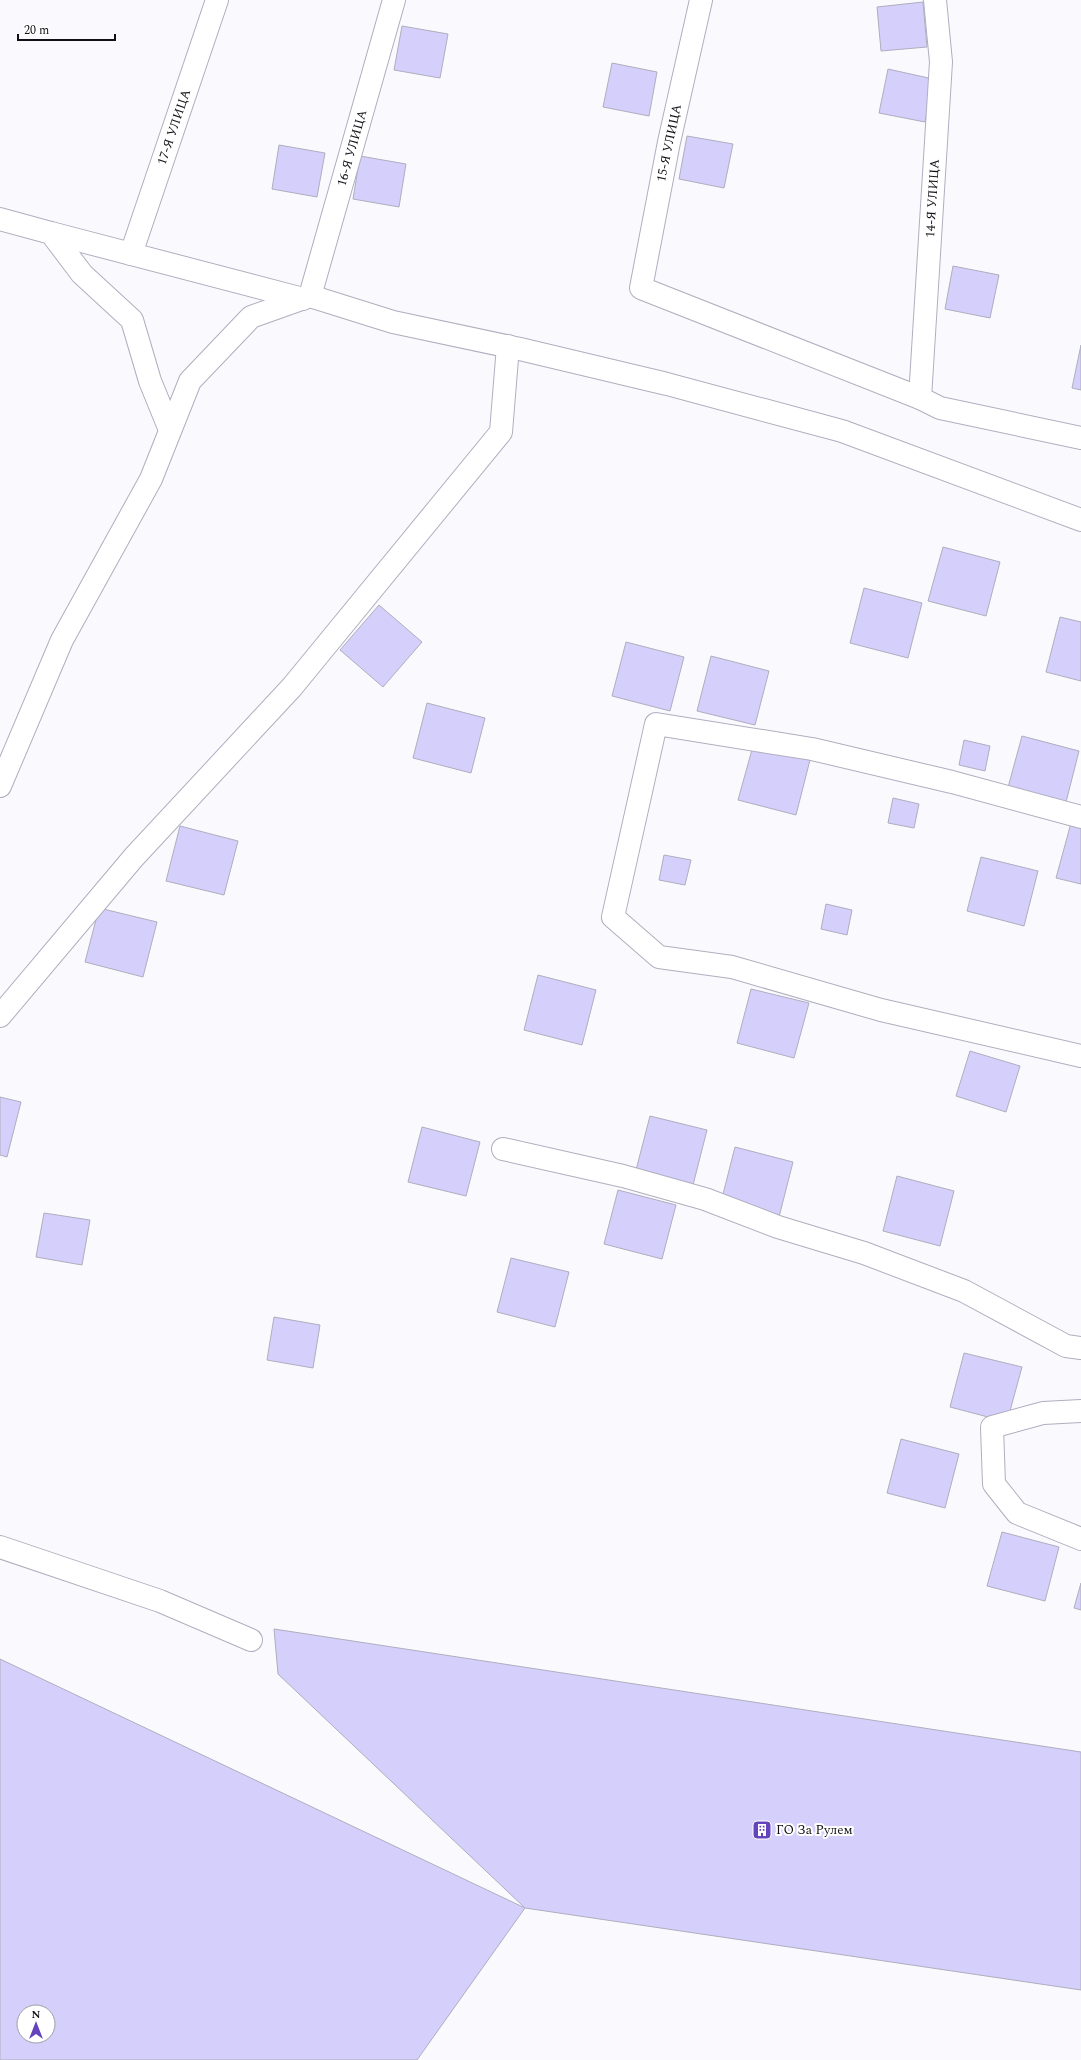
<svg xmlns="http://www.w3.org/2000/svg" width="1081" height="2060" font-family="Spectral,serif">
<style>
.building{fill:#d4cffb;stroke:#afadbe;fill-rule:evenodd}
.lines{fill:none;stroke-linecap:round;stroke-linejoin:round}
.minor-casing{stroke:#b0aebf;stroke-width:24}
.minor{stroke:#fff;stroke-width:22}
.labels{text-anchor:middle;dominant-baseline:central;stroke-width:4;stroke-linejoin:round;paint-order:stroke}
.street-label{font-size:13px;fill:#111016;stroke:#fff}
.poi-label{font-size:13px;fill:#111016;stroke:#fff;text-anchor:start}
</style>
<rect width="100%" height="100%" fill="#fafafe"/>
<g class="building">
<path d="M923,2L927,47L881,51L877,7Z"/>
<path d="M402,26L448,34L440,78L394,70Z"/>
<path d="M612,63L657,72L649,116L603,107Z"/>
<path d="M888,69L933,79L925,122L879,113Z"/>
<path d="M687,136L733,144L724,188L679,179Z"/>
<path d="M279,145L325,153L317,197L272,189Z"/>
<path d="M360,156L406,164L399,207L353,199Z"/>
<path d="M953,266L999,275L990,318L945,309Z"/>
<path d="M1081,345V390L1072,388Z"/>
<path d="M943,547L1000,562L986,616L928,601Z"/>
<path d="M864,588L922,603L908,658L850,643Z"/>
<path d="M379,605L422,642L383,687L340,650Z"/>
<path d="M1060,617L1081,622V681L1046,672Z"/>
<path d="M626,642L684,657L670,711L612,696Z"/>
<path d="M711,656L769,671L755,725L697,711Z"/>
<path d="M427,703L485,718L471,773L413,758Z"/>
<path d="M1022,736L1079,751L1065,806L1007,791Z"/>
<path d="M964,740L990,746L985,771L959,765Z"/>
<path d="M753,746L810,760L796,815L738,800Z"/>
<path d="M893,798L919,804L914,828L888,823Z"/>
<path d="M1071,823L1081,826V884L1056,878Z"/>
<path d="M180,826L238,841L224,895L166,881Z"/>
<path d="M664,855L691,860L685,885L659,880Z"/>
<path d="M981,857L1038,871L1024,926L967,911Z"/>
<path d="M826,904L852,910L847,935L821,929Z"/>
<path d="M99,908L157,922L143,977L85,962Z"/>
<path d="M538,975L596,990L582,1045L524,1030Z"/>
<path d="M751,989L809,1003L794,1058L737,1043Z"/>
<path d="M970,1051L1020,1066L1006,1112L956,1096Z"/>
<path d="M0,1097L21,1102L7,1157L0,1155Z"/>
<path d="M650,1116L707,1130L693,1185L636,1170Z"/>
<path d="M422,1127L480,1142L466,1196L408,1182Z"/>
<path d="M735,1147L793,1162L779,1217L721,1202Z"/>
<path d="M897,1176L954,1191L940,1246L883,1231Z"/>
<path d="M618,1190L676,1205L662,1259L604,1244Z"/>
<path d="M44,1213L90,1220L82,1265L36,1257Z"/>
<path d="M511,1258L569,1272L555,1327L497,1312Z"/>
<path d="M274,1317L320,1325L313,1368L267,1360Z"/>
<path d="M964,1353L1022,1367L1007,1422L950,1407Z"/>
<path d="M901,1439L959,1454L945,1508L887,1493Z"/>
<path d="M1002,1532L1059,1547L1045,1601L987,1586Z"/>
<path d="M1081,1583V1610L1074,1608Z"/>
<path d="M274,1629L1081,1752V1990L525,1908L278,1674Z"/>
<path d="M0,1659L525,1908L417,2060H0ZM24,2012H48V2036H24Z"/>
</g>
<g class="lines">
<defs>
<g id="minor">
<path d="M701,0L669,142L641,288L920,398L940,408L1081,438"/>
<path d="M0,219L51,233L82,274L132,320L150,381L170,430"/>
<path d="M51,233L303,299"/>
<path id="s1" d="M131,254L217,0"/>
<path id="s2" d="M310,296L394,0"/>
<path id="s3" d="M920,398L941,62L935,0"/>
<path d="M0,786L62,640L151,479L190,381L251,317L310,296L393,322L520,349L667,384L842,431L1081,520"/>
<path d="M1081,817L952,782L812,749L656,724L613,917L659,957L732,967L881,1010L1081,1056"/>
<path d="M0,1016L134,857L292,687L501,432L508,346"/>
<path d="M503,1149L623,1176L705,1199L778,1227L864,1253L964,1291L1066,1346L1081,1348"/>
<path d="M1081,1411L1043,1413L992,1427L994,1484L1017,1513L1081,1539"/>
<path d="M0,1547L160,1601L251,1640"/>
</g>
</defs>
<use href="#minor" class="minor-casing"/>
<use href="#minor" class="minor"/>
</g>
<defs>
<symbol id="building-square" viewBox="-11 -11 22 22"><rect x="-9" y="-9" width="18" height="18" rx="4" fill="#6444bd" stroke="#fff"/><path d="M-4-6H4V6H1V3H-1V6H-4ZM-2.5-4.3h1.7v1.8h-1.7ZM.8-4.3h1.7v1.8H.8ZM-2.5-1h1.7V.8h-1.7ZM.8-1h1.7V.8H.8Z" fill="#fff"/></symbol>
</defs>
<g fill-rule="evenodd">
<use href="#building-square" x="751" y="1819" width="22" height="22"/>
</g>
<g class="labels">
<g class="street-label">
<text stroke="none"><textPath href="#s1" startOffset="134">17-Я УЛИЦА</textPath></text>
<text transform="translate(669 143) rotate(-78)">15-Я УЛИЦА</text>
<text stroke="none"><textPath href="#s2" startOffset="154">16-Я УЛИЦА</textPath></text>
<text stroke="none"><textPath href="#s3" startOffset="200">14-Я УЛИЦА</textPath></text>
</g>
<g class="poi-label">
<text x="776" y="1830">ГО За Рулем</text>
</g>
</g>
<g transform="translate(36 2024)"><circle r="19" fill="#ffffff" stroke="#a09fa2"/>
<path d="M0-3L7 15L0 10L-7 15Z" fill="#6444bd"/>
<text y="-6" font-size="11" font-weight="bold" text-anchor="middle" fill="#111016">N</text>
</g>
<path d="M18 34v6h97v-6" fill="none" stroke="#111016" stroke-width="2"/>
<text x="24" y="34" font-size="12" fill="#111016" stroke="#ffffff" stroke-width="3" paint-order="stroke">20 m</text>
</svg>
